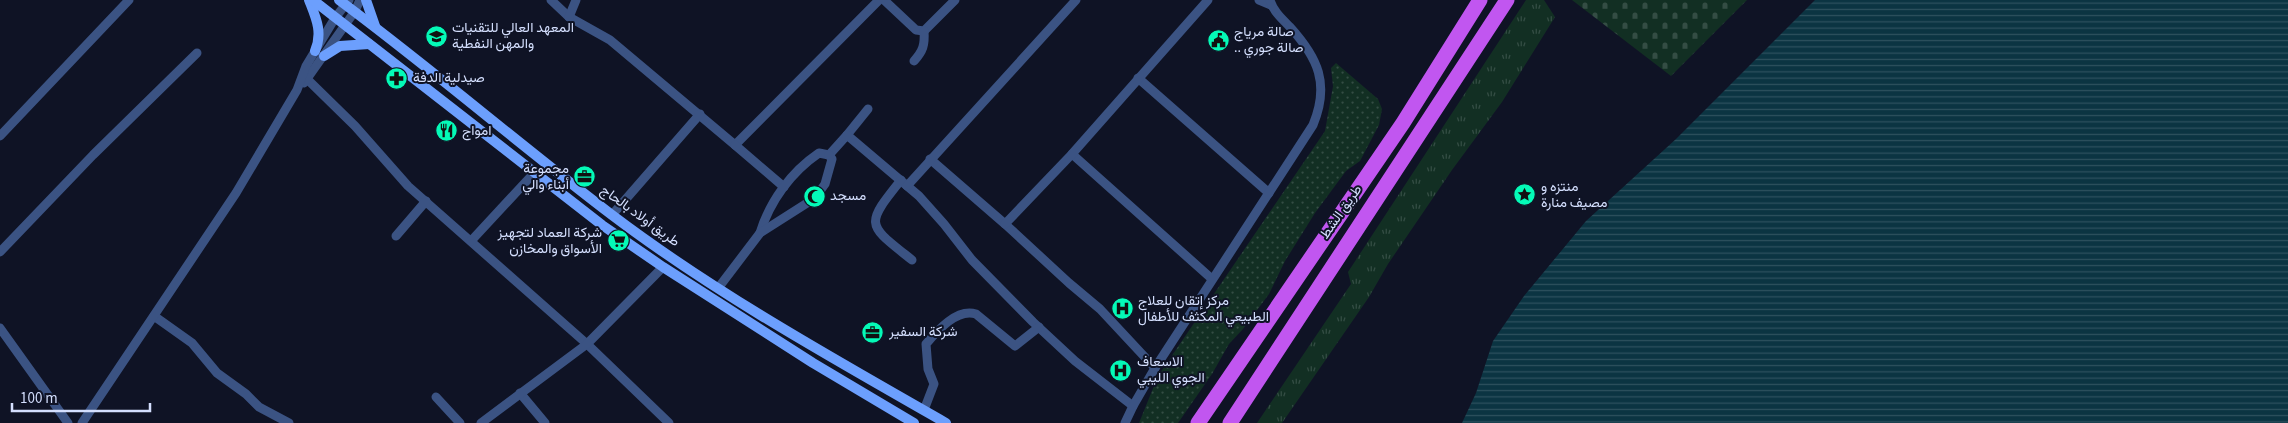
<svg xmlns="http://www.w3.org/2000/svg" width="2288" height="423" font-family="'Source Sans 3',Vazirmatn,sans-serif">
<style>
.grass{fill:url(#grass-tufts)}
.cemetery{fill:url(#cemetery-stones)}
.garden{fill:url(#garden-dots)}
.water{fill:url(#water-rules)}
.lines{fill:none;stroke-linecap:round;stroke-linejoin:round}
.minor{stroke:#3b5383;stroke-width:9}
.secondary{stroke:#6c9ffd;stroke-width:10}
.trunk{stroke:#c156f0;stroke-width:15}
.labels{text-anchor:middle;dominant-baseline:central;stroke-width:4;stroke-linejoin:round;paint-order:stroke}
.poi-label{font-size:14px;fill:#d4dffe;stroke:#0f1325;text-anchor:start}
.street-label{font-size:14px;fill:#d4dffe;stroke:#0f1325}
</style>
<defs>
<pattern id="grass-tufts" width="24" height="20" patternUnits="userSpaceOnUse" patternTransform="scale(1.25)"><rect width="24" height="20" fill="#122f23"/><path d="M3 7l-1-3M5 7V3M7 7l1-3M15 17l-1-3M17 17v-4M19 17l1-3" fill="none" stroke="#344d44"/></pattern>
<pattern id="cemetery-stones" width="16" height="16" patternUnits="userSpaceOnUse" patternTransform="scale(1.25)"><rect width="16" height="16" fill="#122f23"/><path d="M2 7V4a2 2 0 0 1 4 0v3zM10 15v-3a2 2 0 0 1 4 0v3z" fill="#344d44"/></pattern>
<pattern id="garden-dots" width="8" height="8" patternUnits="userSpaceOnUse" patternTransform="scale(1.25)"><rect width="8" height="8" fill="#122f23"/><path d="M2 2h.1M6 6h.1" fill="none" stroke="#344d44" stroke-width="1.8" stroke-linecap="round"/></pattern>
<pattern id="water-rules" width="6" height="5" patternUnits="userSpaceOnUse" patternTransform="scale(1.25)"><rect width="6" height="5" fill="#0b3442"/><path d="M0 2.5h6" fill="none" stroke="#2e515e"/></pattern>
</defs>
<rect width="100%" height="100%" fill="#0f1325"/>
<path class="grass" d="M1526,0H1544L1555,17L1502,102L1452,170L1388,264L1369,297L1282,423H1257L1351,284L1348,272Z"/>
<path class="cemetery" d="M1572,0H1747L1671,76Z"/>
<path class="garden" d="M1336,63L1378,99L1382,109L1379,125L1360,161L1346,171L1315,213L1285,261L1269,294L1243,329L1229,344L1212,374L1178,423H1139L1158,376L1325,131L1333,86L1331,68Z"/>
<path class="water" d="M1815,0H2288V423H1462L1476,393L1493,341L1524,296L1586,221L1676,139Z"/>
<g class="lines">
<g class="minor">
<path d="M551,0L569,17L610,40L735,145L879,0"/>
<path d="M884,0L916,30L924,31L955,0"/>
<path d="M1259,0L1271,5"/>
<path d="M569,17L576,0"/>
<path d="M914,61C923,51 925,45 924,31"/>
<path d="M1138,78L1269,193"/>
<path d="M307,79L355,126L408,186L587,344L669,423"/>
<path d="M304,83L355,11L360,0"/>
<path d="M847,135L868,109"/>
<path d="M0,136L129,0"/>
<path d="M735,145L784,187"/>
<path d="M1072,154L1212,279"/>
<path d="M829,155L847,135L919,196L944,224L972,260L1033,322L1075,361L1133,406"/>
<path d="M930,159L1005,224L1069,283L1100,309L1155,368"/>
<path d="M901,180C864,226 867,224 912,260"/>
<path d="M907,186L1076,0"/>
<path d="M612,215L700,114"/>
<path d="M1005,224L1072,154L1208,0"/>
<path d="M760,233C770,201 791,172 819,153L829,155"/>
<path d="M396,236L426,201"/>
<path d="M471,241L535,172"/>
<path d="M0,252L93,155L197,53"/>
<path d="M719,287L760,233L815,198L825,184L832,159L829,155"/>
<path d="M154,316L192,343L217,373L246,394L259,407L289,423"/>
<path d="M0,328L68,423"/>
<path d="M520,393L545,423"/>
<path d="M436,397L460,423"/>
<path d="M924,410L934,384L928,369L926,344C938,330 957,308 976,314L1015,346L1039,327"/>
<path d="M82,423L236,193L297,90L306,66L335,18L349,0"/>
<path d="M481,423L587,344L663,267"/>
<path d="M1125,423L1133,406L1155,368L1313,125C1330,84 1318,58 1290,27C1282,19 1273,11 1270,0"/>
</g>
<g class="secondary">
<path d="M309,0C316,18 323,32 315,51"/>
<path d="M313,0L602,225L663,267L813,363L914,423"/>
<path d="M339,0C432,69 520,145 612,215C715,293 834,359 946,423"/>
<path d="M366,0L375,26"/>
<path d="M324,56L340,46L369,44"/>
</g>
<g class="trunk">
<path d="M1198,423L1403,123L1480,0"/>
<path d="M1230,423L1507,0"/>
</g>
</g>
<defs>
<symbol id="university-disc" viewBox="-11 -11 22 22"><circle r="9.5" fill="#04fab7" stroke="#0f1325"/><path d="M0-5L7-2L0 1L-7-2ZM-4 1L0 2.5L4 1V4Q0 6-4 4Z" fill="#111"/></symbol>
<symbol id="civic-disc" viewBox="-11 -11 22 22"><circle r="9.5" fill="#04fab7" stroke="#0f1325"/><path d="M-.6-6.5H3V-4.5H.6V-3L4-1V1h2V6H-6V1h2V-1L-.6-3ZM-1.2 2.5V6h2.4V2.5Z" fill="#111"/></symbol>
<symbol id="pharmacy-disc" viewBox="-11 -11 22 22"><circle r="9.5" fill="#04fab7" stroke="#0f1325"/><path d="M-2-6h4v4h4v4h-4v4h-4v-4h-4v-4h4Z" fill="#111"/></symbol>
<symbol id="restaurant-disc" viewBox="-11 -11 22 22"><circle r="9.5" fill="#04fab7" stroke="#0f1325"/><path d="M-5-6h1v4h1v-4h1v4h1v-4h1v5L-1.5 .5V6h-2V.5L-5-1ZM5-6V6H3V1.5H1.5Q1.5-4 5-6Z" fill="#111"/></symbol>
<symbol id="office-disc" viewBox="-11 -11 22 22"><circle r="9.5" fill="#04fab7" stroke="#0f1325"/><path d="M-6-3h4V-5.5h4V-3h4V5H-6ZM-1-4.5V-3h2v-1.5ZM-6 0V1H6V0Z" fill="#111"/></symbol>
<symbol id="sight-disc" viewBox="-11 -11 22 22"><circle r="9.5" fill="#04fab7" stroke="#0f1325"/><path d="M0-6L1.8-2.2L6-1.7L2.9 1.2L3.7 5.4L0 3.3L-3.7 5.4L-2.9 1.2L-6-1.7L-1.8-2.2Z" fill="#111"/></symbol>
<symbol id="mosque-disc" viewBox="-11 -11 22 22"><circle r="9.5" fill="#04fab7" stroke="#0f1325"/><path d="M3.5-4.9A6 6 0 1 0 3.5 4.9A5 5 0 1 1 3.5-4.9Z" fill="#111"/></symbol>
<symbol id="supermarket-disc" viewBox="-11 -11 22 22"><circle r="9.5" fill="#04fab7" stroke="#0f1325"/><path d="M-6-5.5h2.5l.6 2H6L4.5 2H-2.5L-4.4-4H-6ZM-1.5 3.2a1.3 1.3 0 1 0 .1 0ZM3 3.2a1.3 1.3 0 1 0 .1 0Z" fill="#111"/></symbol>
<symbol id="hospital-disc" viewBox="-11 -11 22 22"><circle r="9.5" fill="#04fab7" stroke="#0f1325"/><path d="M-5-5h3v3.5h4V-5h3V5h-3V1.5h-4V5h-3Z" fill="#111"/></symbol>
</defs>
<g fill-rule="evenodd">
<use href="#university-disc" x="424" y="24" width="25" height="25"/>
<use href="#civic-disc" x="1206" y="28" width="25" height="25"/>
<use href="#pharmacy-disc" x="384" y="66" width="25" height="25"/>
<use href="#restaurant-disc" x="434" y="118" width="25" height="25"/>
<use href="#office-disc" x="572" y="164" width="25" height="25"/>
<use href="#sight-disc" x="1512" y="182" width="25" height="25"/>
<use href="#mosque-disc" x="802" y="184" width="25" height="25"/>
<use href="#supermarket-disc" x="606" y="228" width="25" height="25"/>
<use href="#hospital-disc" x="1110" y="296" width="25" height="25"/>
<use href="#office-disc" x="860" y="320" width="25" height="25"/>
<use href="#hospital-disc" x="1108" y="358" width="25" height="25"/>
</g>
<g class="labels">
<g class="poi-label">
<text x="452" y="28">المعهد العالي للتقنيات<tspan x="452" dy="16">والمهن النفطية</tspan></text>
<text x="1234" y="32">صالة مرياج<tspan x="1234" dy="16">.. صالة جوري</tspan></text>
<text x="413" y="78">صيدلية الدفة</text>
<text x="462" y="131">امواج</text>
<text x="569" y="169" text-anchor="end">مجموعة<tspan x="569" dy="16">أبناء والي</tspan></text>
<text x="1541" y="187">منتزه و<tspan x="1541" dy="16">مصيف منارة</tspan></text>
<text x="830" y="196">مسجد</text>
<text x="602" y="233" text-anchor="end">شركة العماد لتجهيز<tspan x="602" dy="16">الأسواق والمخازن</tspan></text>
<text x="1138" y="301">مركز إتقان للعلاج<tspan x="1138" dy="16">الطبيعي المكثف للأطفال</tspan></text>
<text x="889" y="332">شركة السفير</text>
<text x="1137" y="362">الاسعاف<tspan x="1137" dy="16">الجوي الليبي</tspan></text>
</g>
<g class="street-label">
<text transform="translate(1341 212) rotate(-55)">طريق الشط</text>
<text transform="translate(640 216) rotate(36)">طريق أولاد بالحاج</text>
</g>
</g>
<path d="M12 403v8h138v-8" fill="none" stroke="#d4dffe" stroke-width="2.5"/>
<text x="20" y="403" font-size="15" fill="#d4dffe" stroke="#0f1325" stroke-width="4" paint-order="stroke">100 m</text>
</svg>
